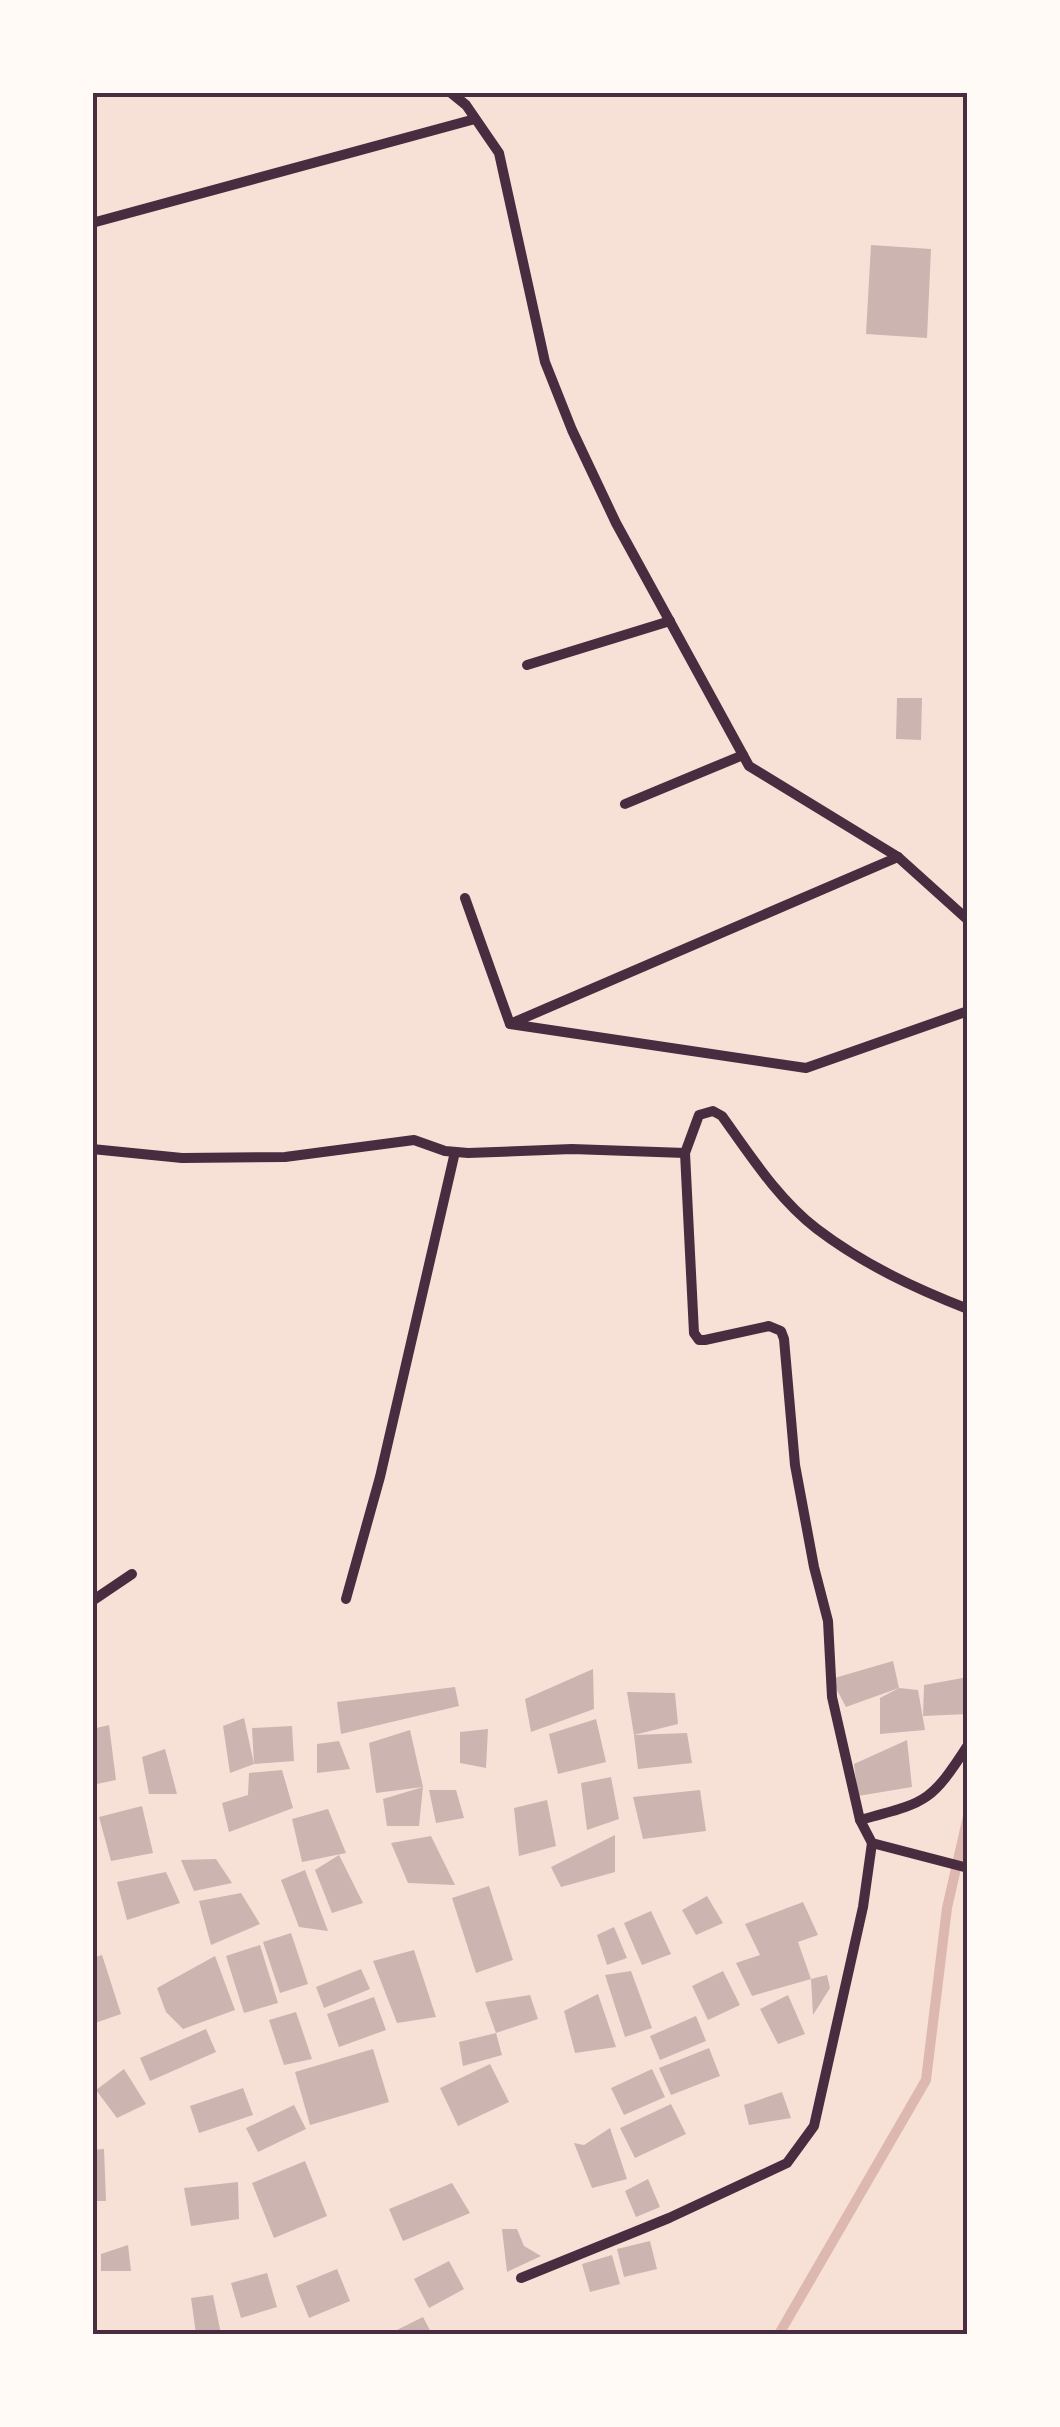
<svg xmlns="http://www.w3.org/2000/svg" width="1060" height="2427" font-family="'Sofia Sans Condensed',sans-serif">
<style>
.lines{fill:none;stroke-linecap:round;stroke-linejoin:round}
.stream{stroke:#dcb8b0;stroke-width:10}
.building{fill:#ccb4b1}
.minor{stroke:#4a2c40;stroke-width:10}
.neatline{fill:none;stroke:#4a2c40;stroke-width:4}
</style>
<rect width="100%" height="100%" fill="#f7e1d7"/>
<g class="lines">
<path class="stream" d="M779,2334L926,2080L947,1908L968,1816"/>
</g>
<g class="building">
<path d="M871,245L931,249L927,338L866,334Z"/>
<path d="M897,698H922L921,740L896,739Z"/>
<path d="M893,1661L899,1688L846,1707L831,1679Z"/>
<path d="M593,1669L594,1709L531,1732L525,1699Z"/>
<path d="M968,1677V1714L923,1716L924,1685Z"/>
<path d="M455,1687L459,1706L341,1734L337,1702Z"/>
<path d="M899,1688L918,1690L925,1730L880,1734V1698Z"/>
<path d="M627,1692L675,1693L678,1724L634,1735Z"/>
<path d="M244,1718L254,1764L230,1773L223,1726Z"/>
<path d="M596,1719L606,1762L558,1774L549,1734Z"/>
<path d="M109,1725L116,1780L92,1785V1729Z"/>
<path d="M292,1726L294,1761L254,1764L252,1728Z"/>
<path d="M488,1729L486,1768L460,1763V1732Z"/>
<path d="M410,1730L423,1787L376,1793L369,1743Z"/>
<path d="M687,1733L692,1763L638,1769L634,1735Z"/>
<path d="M907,1740L912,1787L858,1796L854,1764Z"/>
<path d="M339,1741L350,1769L317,1773V1744Z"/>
<path d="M165,1749L177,1794H149L142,1757Z"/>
<path d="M282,1770L293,1808L229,1832L222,1803L248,1795L249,1773Z"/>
<path d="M611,1777L619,1819L587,1830L581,1783Z"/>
<path d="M423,1787L419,1826H387L383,1799Z"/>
<path d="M429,1790H456L464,1818L436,1823Z"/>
<path d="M700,1790L706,1831L643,1839L633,1797Z"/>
<path d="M547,1800L556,1846L519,1856L514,1808Z"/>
<path d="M142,1806L153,1853L111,1861L99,1817Z"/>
<path d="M328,1809L346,1853L302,1862L292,1819Z"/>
<path d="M615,1835V1872L561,1887L551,1867Z"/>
<path d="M431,1836L455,1885L408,1883L391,1843Z"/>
<path d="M339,1855L363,1903L332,1913L315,1870Z"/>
<path d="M216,1859L232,1883L194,1891L181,1860Z"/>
<path d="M305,1870L328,1931L299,1927L281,1880Z"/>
<path d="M166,1872L180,1903L127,1920L117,1882Z"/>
<path d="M489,1886L513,1960L476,1973L452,1898Z"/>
<path d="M241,1893L260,1924L211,1945L199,1901Z"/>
<path d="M707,1896L723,1923L696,1935L682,1910Z"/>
<path d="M803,1902L818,1935L798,1942L811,1979L752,1996L736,1963L760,1955L745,1924Z"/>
<path d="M651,1911L671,1954L642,1965L624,1923Z"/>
<path d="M614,1927L627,1958L607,1965L597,1935Z"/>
<path d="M291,1933L308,1984L280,1993L263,1942Z"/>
<path d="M260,1945L278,2003L244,2013L226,1956Z"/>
<path d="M414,1950L436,2017L397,2023L373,1961Z"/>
<path d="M102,1955L121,2014L92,2024V1958Z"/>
<path d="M215,1956L235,2010L183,2029L166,2012L157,1988Z"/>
<path d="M361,1969L370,1989L324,2008L316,1987Z"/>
<path d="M631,1971L652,2028L625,2037L605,1975Z"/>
<path d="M723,1971L740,2005L708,2020L692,1986Z"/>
<path d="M827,1975L830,1988L813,2015L811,1979Z"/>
<path d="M598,1994L616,2047L575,2053L564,2011Z"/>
<path d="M530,1995L538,2019L496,2033L485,2002Z"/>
<path d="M788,1995L805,2034L778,2044L760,2009Z"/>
<path d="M374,1997L386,2030L339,2047L327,2014Z"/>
<path d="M296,2012L312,2059L284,2065L269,2020Z"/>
<path d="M696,2016L706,2041L660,2060L650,2036Z"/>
<path d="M206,2029L216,2052L150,2081L140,2058Z"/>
<path d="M496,2033L502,2055L463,2066L459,2042Z"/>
<path d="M709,2048L720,2076L671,2095L659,2068Z"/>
<path d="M373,2049L389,2102L310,2125L295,2072Z"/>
<path d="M490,2064L509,2102L458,2126L440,2088Z"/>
<path d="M124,2069L146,2104L117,2118L96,2090Z"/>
<path d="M652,2069L665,2097L624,2115L611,2088Z"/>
<path d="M243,2088L253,2115L199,2133L190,2106Z"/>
<path d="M782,2092L791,2118L749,2125L744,2105Z"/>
<path d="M671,2104L686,2134L635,2158L620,2128Z"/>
<path d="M294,2105L306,2129L258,2152L246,2128Z"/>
<path d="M610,2128L627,2179L592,2188L574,2143L584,2145Z"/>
<path d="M104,2149L106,2201H92V2150Z"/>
<path d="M305,2161L327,2216L274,2238L252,2183Z"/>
<path d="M648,2179L660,2207L636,2217L625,2191Z"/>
<path d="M238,2182L239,2219L191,2226L184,2188Z"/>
<path d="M452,2183L470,2213L403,2241L389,2209Z"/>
<path d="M502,2229H517L524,2246L541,2256L507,2272Z"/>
<path d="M650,2241L657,2269L624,2277L617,2249Z"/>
<path d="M128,2245L131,2271H101V2254Z"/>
<path d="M612,2255L620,2284L590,2292L582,2264Z"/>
<path d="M449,2261L464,2289L429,2308L414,2279Z"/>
<path d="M337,2269L350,2301L309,2318L296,2286Z"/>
<path d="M267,2273L277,2307L241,2318L231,2283Z"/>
<path d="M213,2295L221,2334H196L191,2298Z"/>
<path d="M423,2317L432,2334H389Z"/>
</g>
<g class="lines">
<g class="minor">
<path d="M450,92L466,105L499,153L545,362L572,430L616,523L749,766L898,857L968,920"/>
<path d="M92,223L475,119"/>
<path d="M527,665L670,621"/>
<path d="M625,804L743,755"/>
<path d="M898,857L510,1024L806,1068L968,1011"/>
<path d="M465,898L510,1024"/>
<path d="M92,1149L182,1158L285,1157L414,1140L445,1151L468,1153L572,1149L685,1153L699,1115L713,1111L722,1116C750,1155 778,1199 817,1229C863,1264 914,1288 968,1309"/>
<path d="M685,1153L694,1333L699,1340H705L769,1326L781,1331L784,1339L795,1465L814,1567L828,1621L832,1697L860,1820L872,1843L968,1868"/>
<path d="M346,1599L380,1477L455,1152"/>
<path d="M92,1601L132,1574"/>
<path d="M860,1820C926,1802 930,1804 968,1745"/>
<path d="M521,2278L669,2218L787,2163L814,2126L863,1907L872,1843"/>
</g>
</g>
<rect width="1060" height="2427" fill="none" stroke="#fffaf5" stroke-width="190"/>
<rect x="95" y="95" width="870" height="2237" class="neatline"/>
</svg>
